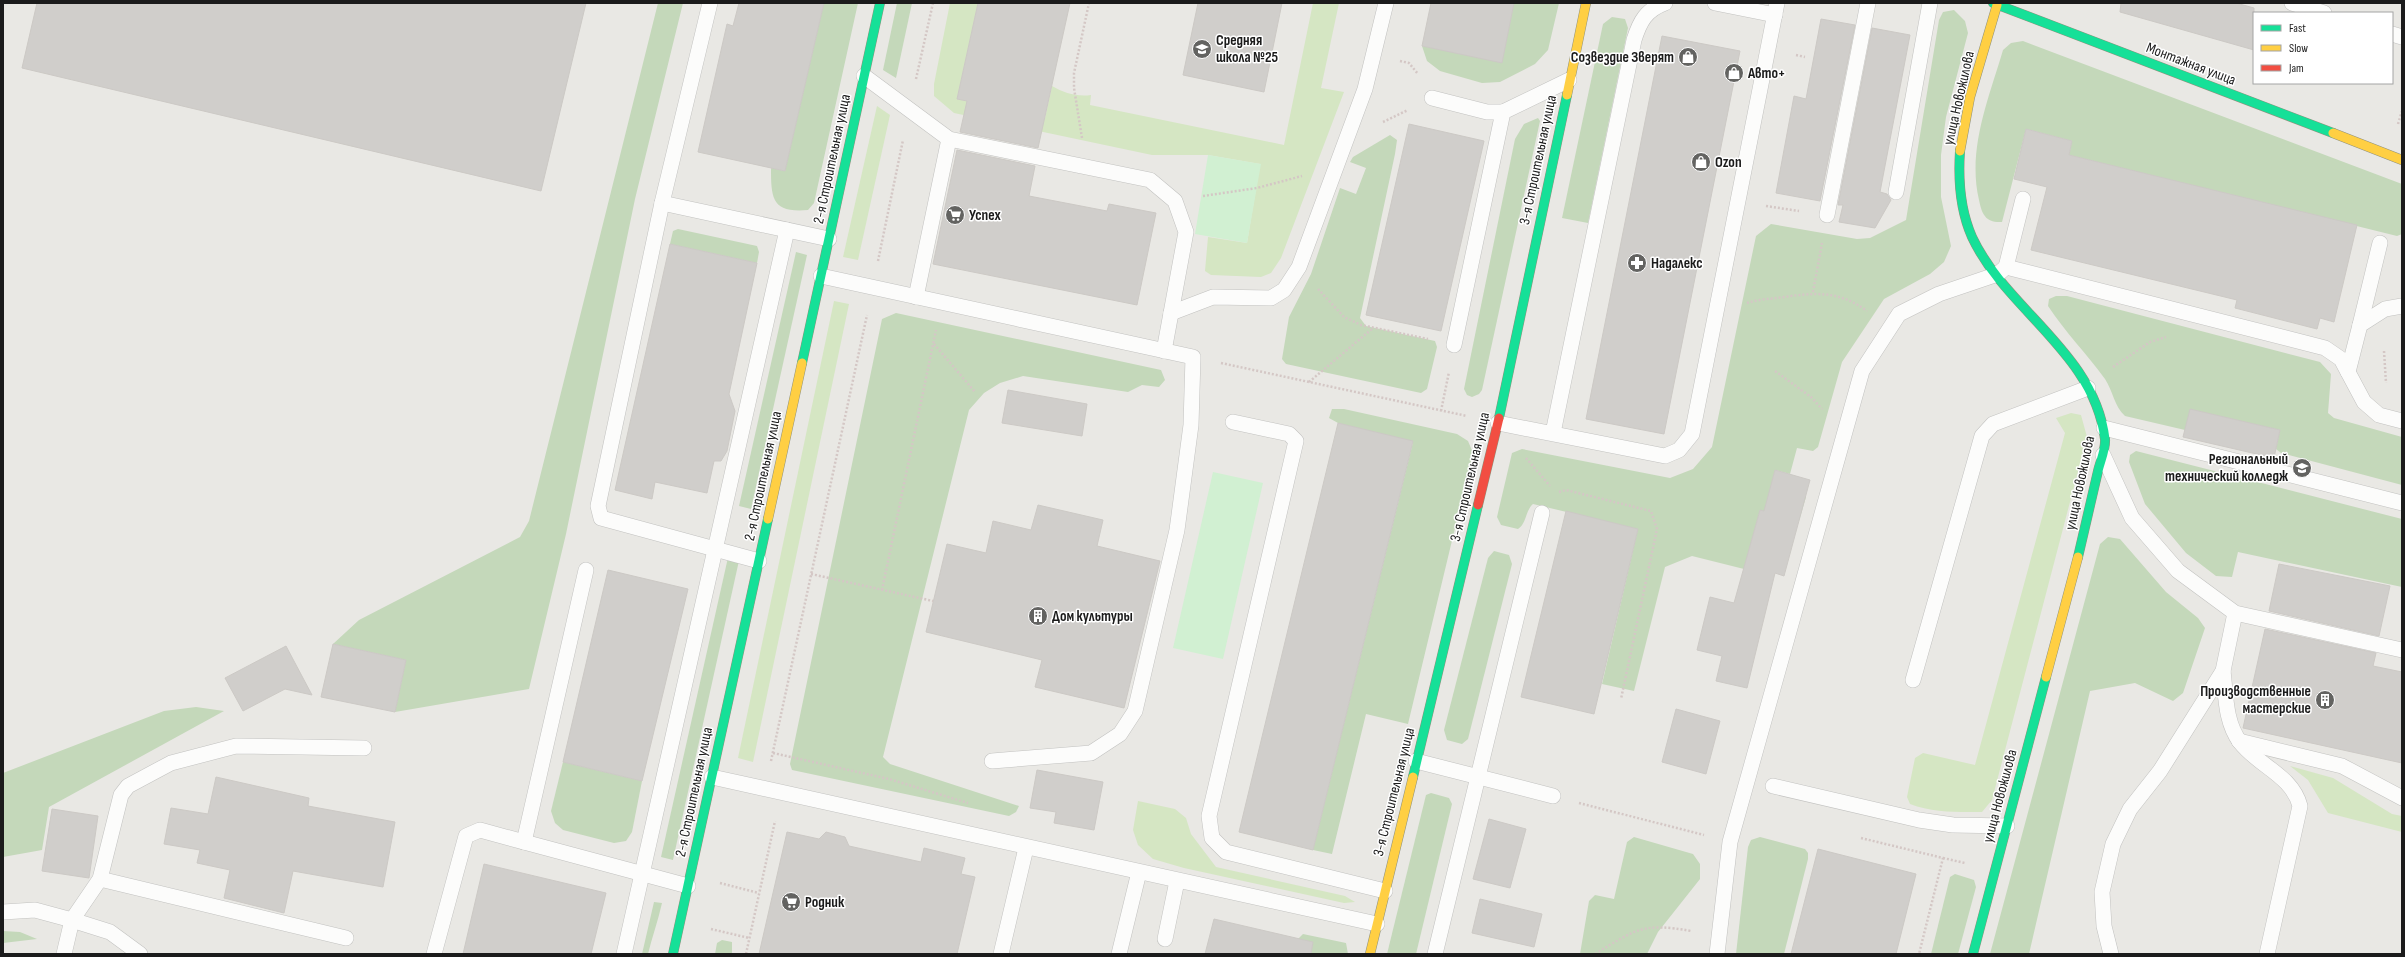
<svg xmlns="http://www.w3.org/2000/svg" width="2405" height="957" font-family="'Sofia Sans Condensed',sans-serif">
<style>
.grass{fill:#d5e6c3}
.forest{fill:#c4d8ba}
.park{fill:#d1f0d2}
.building{fill:#d0cecb;stroke:#ccc9c5}
.lines{fill:none;stroke-linecap:round;stroke-linejoin:round}
.lane-casing{stroke:#c2c2c0;stroke-width:16}
.fast-casing{stroke:#90927d;stroke-width:10}
.slow-casing{stroke:#90927d;stroke-width:10}
.jam-casing{stroke:#90927d;stroke-width:10}
.path{stroke:#d4c7c5;stroke-width:2.5;stroke-dasharray:2 2;stroke-linecap:butt}
.lane{stroke:#fcfcfb;stroke-width:15}
.fast{stroke:#16e098;stroke-width:9}
.slow{stroke:#ffcf43;stroke-width:9}
.jam{stroke:#f24e42;stroke-width:9}
.labels{text-anchor:middle;dominant-baseline:central;stroke-width:3;stroke-linejoin:round;paint-order:stroke}
.poi-label{font-size:15px;font-weight:bold;fill:#1b1b1b;stroke:#fff;text-anchor:start}
.street-label{font-size:15px;fill:#1b1b1b;stroke:#fff}
</style>
<rect width="100%" height="100%" fill="#e9e8e4"/>
<g class="grass">
<path d="M950,3H978L957,99L1045,118L1052,86C1064,93 1077,97 1091,95L1090,105L1284,145L1313,3H1339L1321,88L1344,92L1281,258L1271,273L1261,277L1211,275L1205,271L1208,237L1247,243L1260,164L1208,155H1152L954,113L934,96V84Z"/>
<path d="M877,106L890,115L858,260L843,257Z"/>
<path d="M834,301L849,304L753,762L738,758Z"/>
<path d="M2071,413L2081,415L2087,437L1992,800L1982,812C1958,812 1933,813 1910,804L1907,797L1915,758L1923,753L1975,765L2065,433L2056,418Z"/>
<path d="M2290,766L2333,778L2392,814L2402,816V832L2328,813L2308,780Z"/>
<path d="M1138,801L1175,809L1186,818L1191,834L1216,867L1345,896L1355,902L1344,903L1184,868L1153,859L1138,845L1133,830Z"/>
</g>
<g class="forest">
<path d="M658,3H683L635,199L566,534L529,689L395,712L406,660L333,644L359,620L520,537L529,521Z"/>
<path d="M824,3H858L814,203L808,210C772,213 771,199 771,168L785,171Z"/>
<path d="M897,3H912L896,78L883,70Z"/>
<path d="M1514,3H1559L1548,50L1535,64L1500,82L1482,83L1440,71L1427,61L1422,46L1502,62Z"/>
<path d="M1954,10L1965,21L1968,33L1946,117L1941,155V197L1951,246L1944,262L1930,274L1884,299L1842,362L1818,447L1813,451L1797,448L1790,474L1775,470L1771,488L1806,497L1799,521L1760,510L1744,569L1692,556L1665,567L1634,691L1602,684L1638,529L1533,504C1525,511 1527,523 1518,529L1501,525L1497,517L1512,453L1522,449L1670,478L1693,469L1712,447L1756,236L1771,224L1857,239L1870,238L1906,220L1939,20L1943,12Z"/>
<path d="M1612,17L1625,19L1628,28L1588,223L1562,218L1603,24Z"/>
<path d="M2023,41L2402,184V234L2397,236L2069,155L2072,141L2026,129L2002,222C1986,223 1982,215 1979,200C1967,149 1989,98 2003,50L2011,43Z"/>
<path d="M1538,118L1540,121L1482,390L1479,394L1472,397L1467,395L1464,389L1515,139L1524,124Z"/>
<path d="M1390,135L1397,140L1395,154L1360,318L1366,326L1435,341L1437,347L1427,389L1421,393L1286,364L1282,359L1289,317L1311,274L1340,188L1356,194L1366,168L1350,162L1353,157Z"/>
<path d="M678,229L757,246L759,252L757,263L670,244L673,231Z"/>
<path d="M796,252L807,255L751,509L739,506Z"/>
<path d="M2056,296H2067L2320,362L2331,374L2328,413L2334,418L2402,437V485L2281,453L2276,449L2280,430L2191,410L2185,430L2125,416C2114,406 2113,391 2105,379C2087,354 2065,332 2048,306L2049,299Z"/>
<path d="M896,313L1161,370L1165,380L1159,387L1142,385L1128,392L1023,376L1000,383L984,393L969,410L883,757L890,764L1019,806L1016,812L1009,816L792,770L790,764L882,319Z"/>
<path d="M1332,409H1344L1457,434L1468,441L1473,453L1408,724L1366,714L1332,854L1313,850L1413,442L1338,423L1329,418Z"/>
<path d="M2136,451L2402,519V587L2238,552L2232,577L2216,576L2186,553L2145,504L2129,462L2130,455Z"/>
<path d="M2108,537L2120,539L2166,592L2198,618L2205,628L2183,693L2173,701L2135,683L2090,691L2029,954H1990L2100,544Z"/>
<path d="M1494,551L1509,555L1512,564L1468,739L1462,744L1447,740L1444,730L1488,558Z"/>
<path d="M729,553L740,556L673,860L661,857Z"/>
<path d="M196,707L224,711L49,807L42,850L3,857V773L164,711Z"/>
<path d="M563,762L642,781L632,832L626,841L614,843L563,830L555,823L551,811Z"/>
<path d="M1431,793L1449,798L1452,804L1416,954H1387L1426,795Z"/>
<path d="M1634,837L1693,854L1700,864V879L1658,932L1647,954H1580L1589,901L1595,895L1614,899L1627,842Z"/>
<path d="M1760,837L1805,849L1808,853V859L1784,954H1736L1748,847L1751,840Z"/>
<path d="M1955,874L1974,880L1976,887L1958,954H1931L1950,877Z"/>
<path d="M654,902L662,903C658,921 652,937 648,954H642Z"/>
<path d="M3,931L20,932L37,939L3,943Z"/>
<path d="M1303,934L1346,943L1348,954H1291L1294,943Z"/>
<path d="M722,940L732,942V954H715L717,943Z"/>
</g>
<g class="park">
<path d="M1208,155L1261,164L1247,243L1195,234Z"/>
<path d="M1213,472L1263,483L1223,659L1173,648Z"/>
</g>
<g class="building">
<path d="M37,3H586L541,191L22,68Z"/>
<path d="M739,3H824L785,171L698,152L727,24L733,26Z"/>
<path d="M978,3H1070L1038,148L960,132L967,101L957,99Z"/>
<path d="M1198,3H1282L1264,92L1183,75Z"/>
<path d="M1431,3H1514L1502,63L1422,46Z"/>
<path d="M2121,3H2236L2254,8V50L2120,12Z"/>
<path d="M1821,19L1855,25L1820,201L1776,193L1794,96L1806,99Z"/>
<path d="M1872,28L1910,35L1880,192L1887,194L1891,200L1875,228L1839,222L1843,205H1838Z"/>
<path d="M1662,36L1740,51L1664,434L1586,419Z"/>
<path d="M1409,124L1484,141L1441,331L1366,315Z"/>
<path d="M2026,129L2072,141L2069,155L2357,225L2334,322L2320,318L2317,329L2235,308L2237,300L2031,250L2047,187L2014,179Z"/>
<path d="M957,150L1035,166L1029,196L1107,211L1109,204L1156,213L1137,305L933,264Z"/>
<path d="M670,244L757,263L729,394L735,411L727,451L721,461H714L707,493L655,482L652,499L615,490Z"/>
<path d="M1008,390L1087,404L1082,436L1002,423Z"/>
<path d="M2190,409L2280,430L2274,458L2183,437Z"/>
<path d="M1338,423L1413,441L1313,850L1239,832Z"/>
<path d="M1775,470L1810,480L1784,576L1775,573L1747,688L1716,681L1722,656L1697,650L1710,597L1734,603L1760,510L1764,511Z"/>
<path d="M1038,505L1103,520L1097,546L1160,561L1124,708L1035,687L1042,660L926,632L947,544L986,553L993,521L1031,530Z"/>
<path d="M1566,511L1638,529L1594,714L1521,697Z"/>
<path d="M2279,564L2390,586L2379,636L2269,611Z"/>
<path d="M608,570L688,589L642,781L563,762Z"/>
<path d="M2265,629L2376,653L2373,666L2402,672V763L2243,728Z"/>
<path d="M333,644L406,660L395,712L321,697Z"/>
<path d="M286,646L312,695L285,689L243,711L225,678Z"/>
<path d="M1676,709L1720,721L1706,774L1662,762Z"/>
<path d="M1037,770L1103,782L1094,830L1054,823L1056,812L1030,808Z"/>
<path d="M216,777L309,798L308,806L395,822L383,887L293,871L284,913L224,898L230,870L197,863L200,850L164,844L171,808L208,814Z"/>
<path d="M52,809L98,816L89,878L42,871Z"/>
<path d="M1489,819L1526,829L1510,888L1473,879Z"/>
<path d="M787,832L819,839L826,832L845,837L849,846L921,862L924,848L965,858L961,874L975,877L957,954H759Z"/>
<path d="M1818,849L1916,874L1896,954H1791Z"/>
<path d="M484,864L606,893L591,954H463Z"/>
<path d="M1480,899L1542,914L1534,947L1472,933Z"/>
<path d="M1214,919L1313,942L1311,954H1205Z"/>
</g>
<g class="lines">
<defs>
<g id="lane">
<path d="M710,3L662,203L598,506L601,518L759,561"/>
<path d="M1715,3L1775,15"/>
<path d="M2292,3L2324,13"/>
<path d="M2392,34L2402,37"/>
<path d="M864,76L949,139L1150,180L1175,201L1186,232L1164,351"/>
<path d="M1432,98L1487,112H1503"/>
<path d="M1896,192L1930,3"/>
<path d="M662,203L829,239"/>
<path d="M1827,215L1868,3"/>
<path d="M2006,267L2023,199"/>
<path d="M821,276L1193,357L1191,425L1177,530L1135,711L1120,734L1091,753L992,761"/>
<path d="M916,297L949,139"/>
<path d="M1171,313L1213,297L1271,298L1284,290L1299,267L1365,89L1386,3"/>
<path d="M2360,325L2380,243"/>
<path d="M1454,345L1503,112L1569,80"/>
<path d="M2348,372L2360,325L2385,309L2402,306"/>
<path d="M1233,422L1289,434L1296,441L1209,816L1212,838L1226,852L1385,891"/>
<path d="M1498,423L1665,456L1679,450L1692,434L1777,3"/>
<path d="M2104,428L2402,503"/>
<path d="M1553,433L1634,40C1640,21 1646,10 1665,3"/>
<path d="M2103,455L2132,518L2178,571L2235,613L2402,650"/>
<path d="M586,570L524,842L688,886"/>
<path d="M2223,671C2226,695 2225,722 2240,742C2258,766 2292,775 2300,806L2267,954"/>
<path d="M1913,680L1982,436L1993,424L2088,388"/>
<path d="M2239,741L2342,766L2402,798"/>
<path d="M1416,761L1553,796"/>
<path d="M712,777L1377,924"/>
<path d="M1773,786L1919,820L1953,825L2007,826"/>
<path d="M100,879L346,938"/>
<path d="M3,912L35,910L72,920L110,932L140,954"/>
<path d="M1165,939L1177,881"/>
<path d="M64,954L72,920L100,879L121,795L128,786L171,763L236,746L364,748"/>
<path d="M434,954L466,836L480,830L524,842"/>
<path d="M624,954L787,230"/>
<path d="M1001,954L1026,848"/>
<path d="M1119,954L1139,872"/>
<path d="M1435,954L1542,513"/>
<path d="M1717,954L1730,842L1862,371L1899,314L1939,294L1998,274L2006,267L2325,348L2341,359L2364,402L2379,415L2402,421"/>
<path d="M2111,954L2104,926L2102,892L2113,844L2130,809L2160,771L2223,671L2235,613"/>
</g>
<g id="fast">
<path d="M1993,3L2333,133"/>
<path d="M1960,151C1958,181 1960,210 1972,237C2006,310 2094,352 2105,439C2106,449 2100,462 2098,471C2091,500 2085,528 2078,557"/>
<path d="M802,363L880,3"/>
<path d="M1499,418L1567,95"/>
<path d="M1413,777L1478,505"/>
<path d="M673,954L768,519"/>
<path d="M1973,954L2046,677"/>
</g>
<g id="slow">
<path d="M1567,95L1586,3"/>
<path d="M2333,133L2402,160"/>
<path d="M1960,151L1970,97L1997,5"/>
<path d="M768,519L802,363"/>
<path d="M2046,677L2078,557"/>
<path d="M1370,954L1413,777"/>
</g>
<path id="jam" d="M1478,505L1499,418"/>
</defs>
<use href="#lane" class="lane-casing"/>
<use href="#fast" class="fast-casing"/>
<use href="#slow" class="slow-casing"/>
<use href="#jam" class="jam-casing"/>
<g class="path">
<path d="M1796,55L1805,57"/>
<path d="M1400,61L1409,63L1418,74"/>
<path d="M916,79L933,3"/>
<path d="M1383,122L1408,110"/>
<path d="M2398,124L2402,111"/>
<path d="M1082,138L1074,88V73L1089,3"/>
<path d="M1203,196L1257,188L1302,176"/>
<path d="M1766,206L1799,211"/>
<path d="M878,261L903,140"/>
<path d="M1318,289L1344,317L1361,325L1428,339"/>
<path d="M1813,292L1822,243"/>
<path d="M1747,303C1756,300 1767,299 1777,298C1812,293 1837,289 1867,311"/>
<path d="M934,344L975,392"/>
<path d="M2384,351L2386,383"/>
<path d="M1221,363L1467,416"/>
<path d="M2113,367L2150,342L2166,337"/>
<path d="M1775,371L1811,397L1822,409"/>
<path d="M1309,382L1373,328"/>
<path d="M1441,411L1449,372"/>
<path d="M1526,458L1550,486"/>
<path d="M1559,492L1566,490L1651,511L1657,529L1621,699"/>
<path d="M811,574L933,601"/>
<path d="M882,590L936,330"/>
<path d="M773,753L889,779L968,803"/>
<path d="M771,761L867,315"/>
<path d="M1579,803L1704,835"/>
<path d="M1861,838L1943,858L1919,954"/>
<path d="M1943,858L1965,863"/>
<path d="M720,883L759,893"/>
<path d="M711,929L749,938"/>
<path d="M746,954L775,821"/>
<path d="M1595,954C1635,930 1642,922 1691,931"/>
</g>
<use href="#lane" class="lane"/>
<use href="#fast" class="fast"/>
<use href="#slow" class="slow"/>
<use href="#jam" class="jam"/>
</g>
<defs>
<symbol id="school-disc" viewBox="-11 -11 22 22"><circle r="9.5" fill="#636361" stroke="#fff"/><path d="M0-5L7-2L0 1L-7-2ZM-4 1L0 2.5L4 1V4Q0 6-4 4Z" fill="#fff"/></symbol>
<symbol id="shop-disc" viewBox="-11 -11 22 22"><circle r="9.5" fill="#636361" stroke="#fff"/><path d="M-5-2.5h2.3a2.7 3.5 0 0 1 5.4 0H5L5.5 6h-11ZM-1.5-2.5h3a1.5 2.3 0 0 0-3 0Z" fill="#fff"/></symbol>
<symbol id="supermarket-disc" viewBox="-11 -11 22 22"><circle r="9.5" fill="#636361" stroke="#fff"/><path d="M-6-5.5h2.5l.6 2H6L4.5 2H-2.5L-4.4-4H-6ZM-1.5 3.2a1.3 1.3 0 1 0 .1 0ZM3 3.2a1.3 1.3 0 1 0 .1 0Z" fill="#fff"/></symbol>
<symbol id="pharmacy-disc" viewBox="-11 -11 22 22"><circle r="9.5" fill="#636361" stroke="#fff"/><path d="M-2-6h4v4h4v4h-4v4h-4v-4h-4v-4h4Z" fill="#fff"/></symbol>
<symbol id="university-disc" viewBox="-11 -11 22 22"><circle r="9.5" fill="#636361" stroke="#fff"/><path d="M0-5L7-2L0 1L-7-2ZM-4 1L0 2.5L4 1V4Q0 6-4 4Z" fill="#fff"/></symbol>
<symbol id="building-disc" viewBox="-11 -11 22 22"><circle r="9.5" fill="#636361" stroke="#fff"/><path d="M-4-6H4V6H1V3H-1V6H-4ZM-2.5-4.3h1.7v1.8h-1.7ZM.8-4.3h1.7v1.8H.8ZM-2.5-1h1.7V.8h-1.7ZM.8-1h1.7V.8H.8Z" fill="#fff"/></symbol>
</defs>
<g fill-rule="evenodd">
<use href="#school-disc" x="1191" y="38" width="22" height="22"/>
<use href="#shop-disc" x="1677" y="46" width="22" height="22"/>
<use href="#shop-disc" x="1723" y="62" width="22" height="22"/>
<use href="#shop-disc" x="1690" y="151" width="22" height="22"/>
<use href="#supermarket-disc" x="944" y="204" width="22" height="22"/>
<use href="#pharmacy-disc" x="1626" y="252" width="22" height="22"/>
<use href="#university-disc" x="2291" y="457" width="22" height="22"/>
<use href="#building-disc" x="1027" y="605" width="22" height="22"/>
<use href="#building-disc" x="2314" y="689" width="22" height="22"/>
<use href="#supermarket-disc" x="780" y="891" width="22" height="22"/>
</g>
<g class="labels">
<g class="poi-label">
<text x="1216" y="40">Средняя<tspan x="1216" dy="17">школа №25</tspan></text>
<text x="1674" y="57" text-anchor="end">Созвездие Зверят</text>
<text x="1748" y="73">Авто+</text>
<text x="1715" y="162">Ozon</text>
<text x="969" y="215">Успех</text>
<text x="1651" y="263">Надалекс</text>
<text x="2288" y="459" text-anchor="end">Региональный<tspan x="2288" dy="17">технический колледж</tspan></text>
<text x="1052" y="616">Дом культуры</text>
<text x="2311" y="691" text-anchor="end">Производственные<tspan x="2311" dy="17">мастерские</tspan></text>
<text x="805" y="902">Родник</text>
</g>
<g class="street-label">
<text transform="translate(2191 64) rotate(21)">Монтажная улица</text>
<text transform="translate(1959 98) rotate(-77)">улица Новожилова</text>
<text transform="translate(832 159) rotate(-78)">2-я Строительная улица</text>
<text transform="translate(1538 160) rotate(-78)">3-я Строительная улица</text>
<text transform="translate(763 476) rotate(-78)">2-я Строительная улица</text>
<text transform="translate(1470 477) rotate(-77)">3-я Строительная улица</text>
<text transform="translate(2080 483) rotate(-78)">улица Новожилова</text>
<text transform="translate(694 792) rotate(-78)">2-я Строительная улица</text>
<text transform="translate(1394 792) rotate(-76)">3-я Строительная улица</text>
<text transform="translate(2000 796) rotate(-75)">улица Новожилова</text>
</g>
</g>
<rect width="2405" height="957" fill="none" stroke="#1b1b1b" stroke-width="8"/>
<rect x="2253" y="12" width="140" height="72" fill="#ffffff" stroke="#a4a4a4"/>
<rect x="2261" y="25" width="20" height="6" fill="#16e098" stroke="#a4a4a4"/>
<text x="2289" y="32" font-size="12" fill="#1b1b1b">Fast</text>
<rect x="2261" y="45" width="20" height="6" fill="#ffcf43" stroke="#a4a4a4"/>
<text x="2289" y="52" font-size="12" fill="#1b1b1b">Slow</text>
<rect x="2261" y="65" width="20" height="6" fill="#f24e42" stroke="#a4a4a4"/>
<text x="2289" y="72" font-size="12" fill="#1b1b1b">Jam</text>
</svg>
